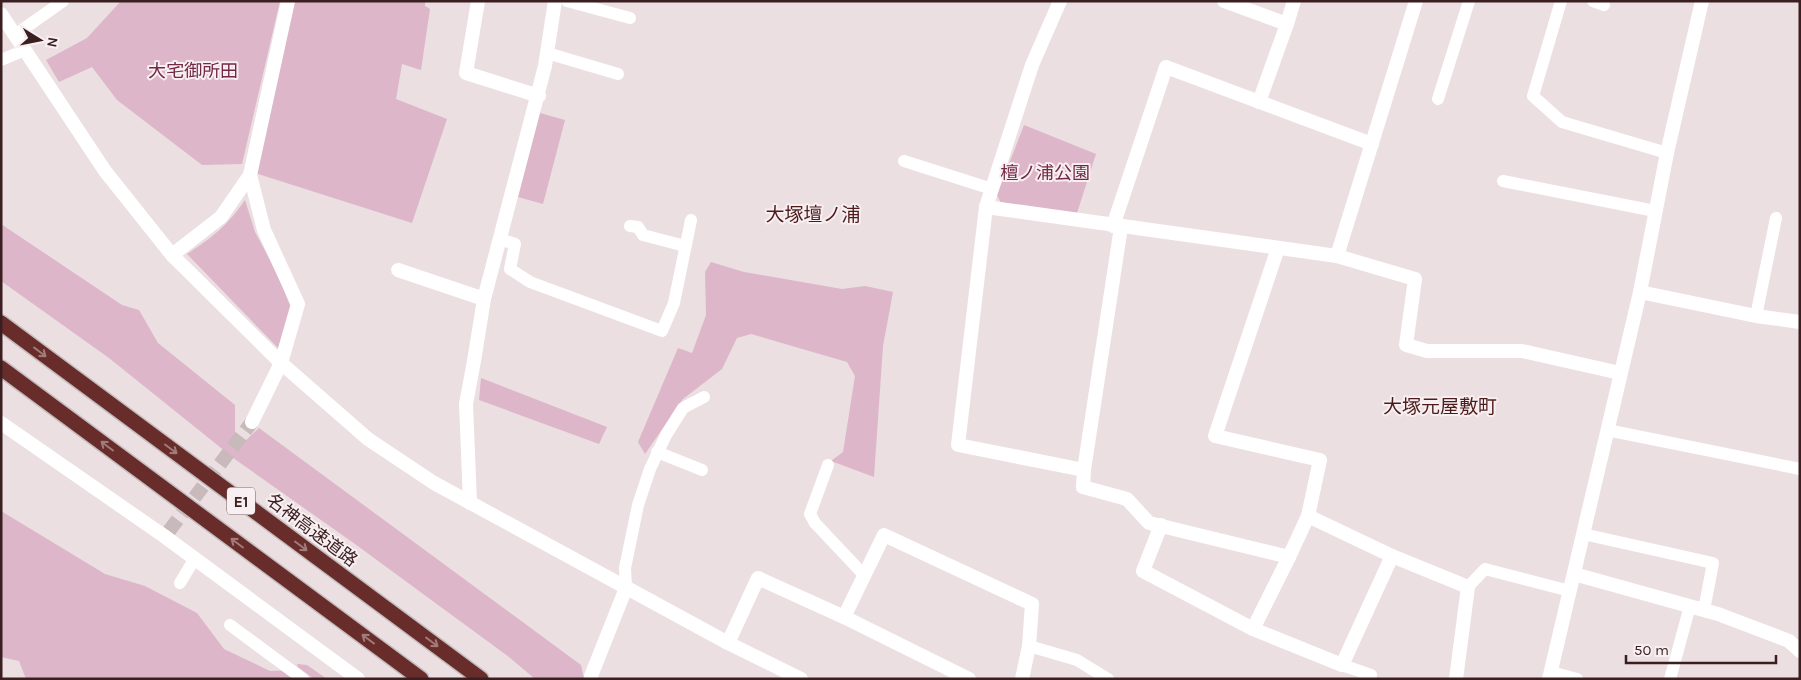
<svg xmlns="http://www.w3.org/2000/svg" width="1801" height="680" font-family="Karla,'Noto Sans JP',sans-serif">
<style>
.green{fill:#ddb6c9}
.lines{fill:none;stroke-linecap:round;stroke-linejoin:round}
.minor-tunnel{stroke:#c8b9ba;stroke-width:14;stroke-dasharray:14 7;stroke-linecap:butt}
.motorway-casing{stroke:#c4bcbc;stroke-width:18}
.service{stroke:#fff;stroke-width:12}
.minor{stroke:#fff;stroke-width:14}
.tertiary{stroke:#fff;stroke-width:14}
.motorway{stroke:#682d2a;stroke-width:15}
.oneway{stroke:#a17b7a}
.labels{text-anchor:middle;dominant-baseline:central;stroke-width:4;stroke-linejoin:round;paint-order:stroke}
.shield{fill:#f7eff1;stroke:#735d5f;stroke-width:1}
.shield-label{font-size:16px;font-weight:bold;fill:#3b1f20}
.park-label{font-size:18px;fill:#732843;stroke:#f7eff1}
.street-label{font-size:18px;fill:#3b1f20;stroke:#f7eff1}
.neighbourhood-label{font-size:19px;fill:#4e1b1b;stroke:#f7eff1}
</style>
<rect width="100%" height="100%" fill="#ebdfe1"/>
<g class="green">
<path d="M121,1H280L242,164L202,165L117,100L92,67L59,82L46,60L87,38Z"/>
<path d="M295,1H425V6L430,9L421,70L402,64L396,99L447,119L412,223L255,173Z"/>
<path d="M540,113L565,120L543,204L518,197Z"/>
<path d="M1024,125L1096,154L1076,216L1001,203L997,195Z"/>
<path d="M245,200L255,232L278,275L292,311L279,349L187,254C213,237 227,226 245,200Z"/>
<path d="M1,224L122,305L139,310L158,343L235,405V434L244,442L259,428L581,665L584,679H535L509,657L355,544L236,460L109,358L1,281Z"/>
<path d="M711,262L744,272L842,289L865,286L893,292L883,346L874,477L831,461L843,452L855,376L847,362L751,334L737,338L722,369L683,399L645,454L638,442L678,348L692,353L706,315L705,272Z"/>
<path d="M481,378L607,427L599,444L479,400Z"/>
<path d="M1,511L105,574L145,586L197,613L224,649L270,671L298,670L302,679H26L19,661L1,657Z"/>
<path d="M297,664L307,665L327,679H314L298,667Z"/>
</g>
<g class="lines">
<path class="minor-tunnel" d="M169,531L252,422"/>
<defs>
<g id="motorway">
<path d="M1,323L481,679"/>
<path d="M1,368L421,679"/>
</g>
</defs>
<use href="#motorway" class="motorway-casing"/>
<g class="service">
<path d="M567,1L630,18"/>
<path d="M1561,1L1533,96L1562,122L1667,153"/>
<path d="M1593,1L1604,5"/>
<path d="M15,35L63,1"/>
<path d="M547,53L618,74"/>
<path d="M1,60L25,50"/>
<path d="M1438,99L1469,1"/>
<path d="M904,161L992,189"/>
<path d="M1503,181L1655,211"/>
<path d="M630,226L638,227L643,235L685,246"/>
<path d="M500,239L515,244L510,269L530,282L662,331L674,303L691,220"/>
<path d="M1756,316L1776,218"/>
<path d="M1607,430L1800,469"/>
<path d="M657,452L702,470"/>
<path d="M828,465L810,514L815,523L864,575"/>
<path d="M1583,534L1713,563L1704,610"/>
<path d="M180,583L195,558"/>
<path d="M1468,587L1485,569L1570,591"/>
<path d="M626,588L625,568L638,505L650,469L666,435L683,408L704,397"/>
<path d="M230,625L303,679"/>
<path d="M1029,646L1077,660L1108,679"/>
<path d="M1342,665L1371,675L1369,679"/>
<path d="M1551,672L1577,679"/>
<path d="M1670,679L1690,606"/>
</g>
<g class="minor">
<path d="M478,1L466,73L539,96"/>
<path d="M1060,1L1032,65L986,207L958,445L1084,470"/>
<path d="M1224,1L1287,24L1294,1"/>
<path d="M1259,102L1287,24"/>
<path d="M986,207L1337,256L1416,1"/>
<path d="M1113,226L1166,67L1372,144"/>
<path d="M1121,227L1084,470L1083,487L1127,499L1149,523L1289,557L1308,516L1392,556L1468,587L1456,679"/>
<path d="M1278,248L1215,436L1320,460L1308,516"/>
<path d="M172,255L221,217L250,175"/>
<path d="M1337,256L1415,279L1406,345L1427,351H1522L1620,373"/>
<path d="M398,270L484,299"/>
<path d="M1640,292L1756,316L1800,322"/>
<path d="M252,422L281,363L298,304L264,230L250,175L288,1"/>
<path d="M1,423L164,536L358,679"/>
<path d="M470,503L466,404L474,361L484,299L545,66L555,1"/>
<path d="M1161,525L1143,571L1253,629L1342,665L1392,556"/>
<path d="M1574,574L1718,614L1789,641L1800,651"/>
<path d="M844,617L969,679"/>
<path d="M1253,629L1289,557"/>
<path d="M728,643L758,578L844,617L884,535L1032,604L1029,646L1022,679"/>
<path d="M591,676L626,588"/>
<path d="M1549,679L1640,292L1667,153L1702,1"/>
</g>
<path class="tertiary" d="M1,14L105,171L172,255L281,363L368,439L434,483L728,643L801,679"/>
<use href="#motorway" class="motorway"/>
</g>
<defs><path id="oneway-shaft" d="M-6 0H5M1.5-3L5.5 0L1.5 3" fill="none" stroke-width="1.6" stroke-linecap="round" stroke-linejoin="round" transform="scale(1.25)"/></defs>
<g class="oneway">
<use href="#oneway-shaft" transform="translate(40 352) rotate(37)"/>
<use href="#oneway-shaft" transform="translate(107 446) rotate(-143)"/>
<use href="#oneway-shaft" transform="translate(171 449) rotate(37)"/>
<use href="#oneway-shaft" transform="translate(237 543) rotate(-143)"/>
<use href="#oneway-shaft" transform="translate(301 546) rotate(37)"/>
<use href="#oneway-shaft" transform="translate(368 639) rotate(-143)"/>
<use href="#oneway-shaft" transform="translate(432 642) rotate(37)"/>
</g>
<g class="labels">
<rect class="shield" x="227" y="487.5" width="28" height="27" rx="4"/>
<g class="shield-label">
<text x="241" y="501">E1</text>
</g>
<g class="park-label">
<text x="193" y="71">大宅御所田</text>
<text x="1045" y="173">檀ノ浦公園</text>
</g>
<g class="street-label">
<text transform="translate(312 530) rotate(37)">名神高速道路</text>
</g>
<g class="neighbourhood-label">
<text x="813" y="215">大塚壇ノ浦</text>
<text x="1440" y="407">大塚元屋敷町</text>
</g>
</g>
<rect width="1801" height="680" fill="none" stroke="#3b1f20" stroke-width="5"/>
<g transform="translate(40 40) rotate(100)" stroke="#f7eff1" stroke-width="4" paint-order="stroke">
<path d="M0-4L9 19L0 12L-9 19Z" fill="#3b1f20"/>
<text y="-8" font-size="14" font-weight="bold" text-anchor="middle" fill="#3b1f20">N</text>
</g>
<path d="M1626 655v8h150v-8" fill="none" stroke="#3b1f20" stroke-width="2.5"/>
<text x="1634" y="655" font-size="15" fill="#3b1f20" stroke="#f7eff1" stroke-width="4" paint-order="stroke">50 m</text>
</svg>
